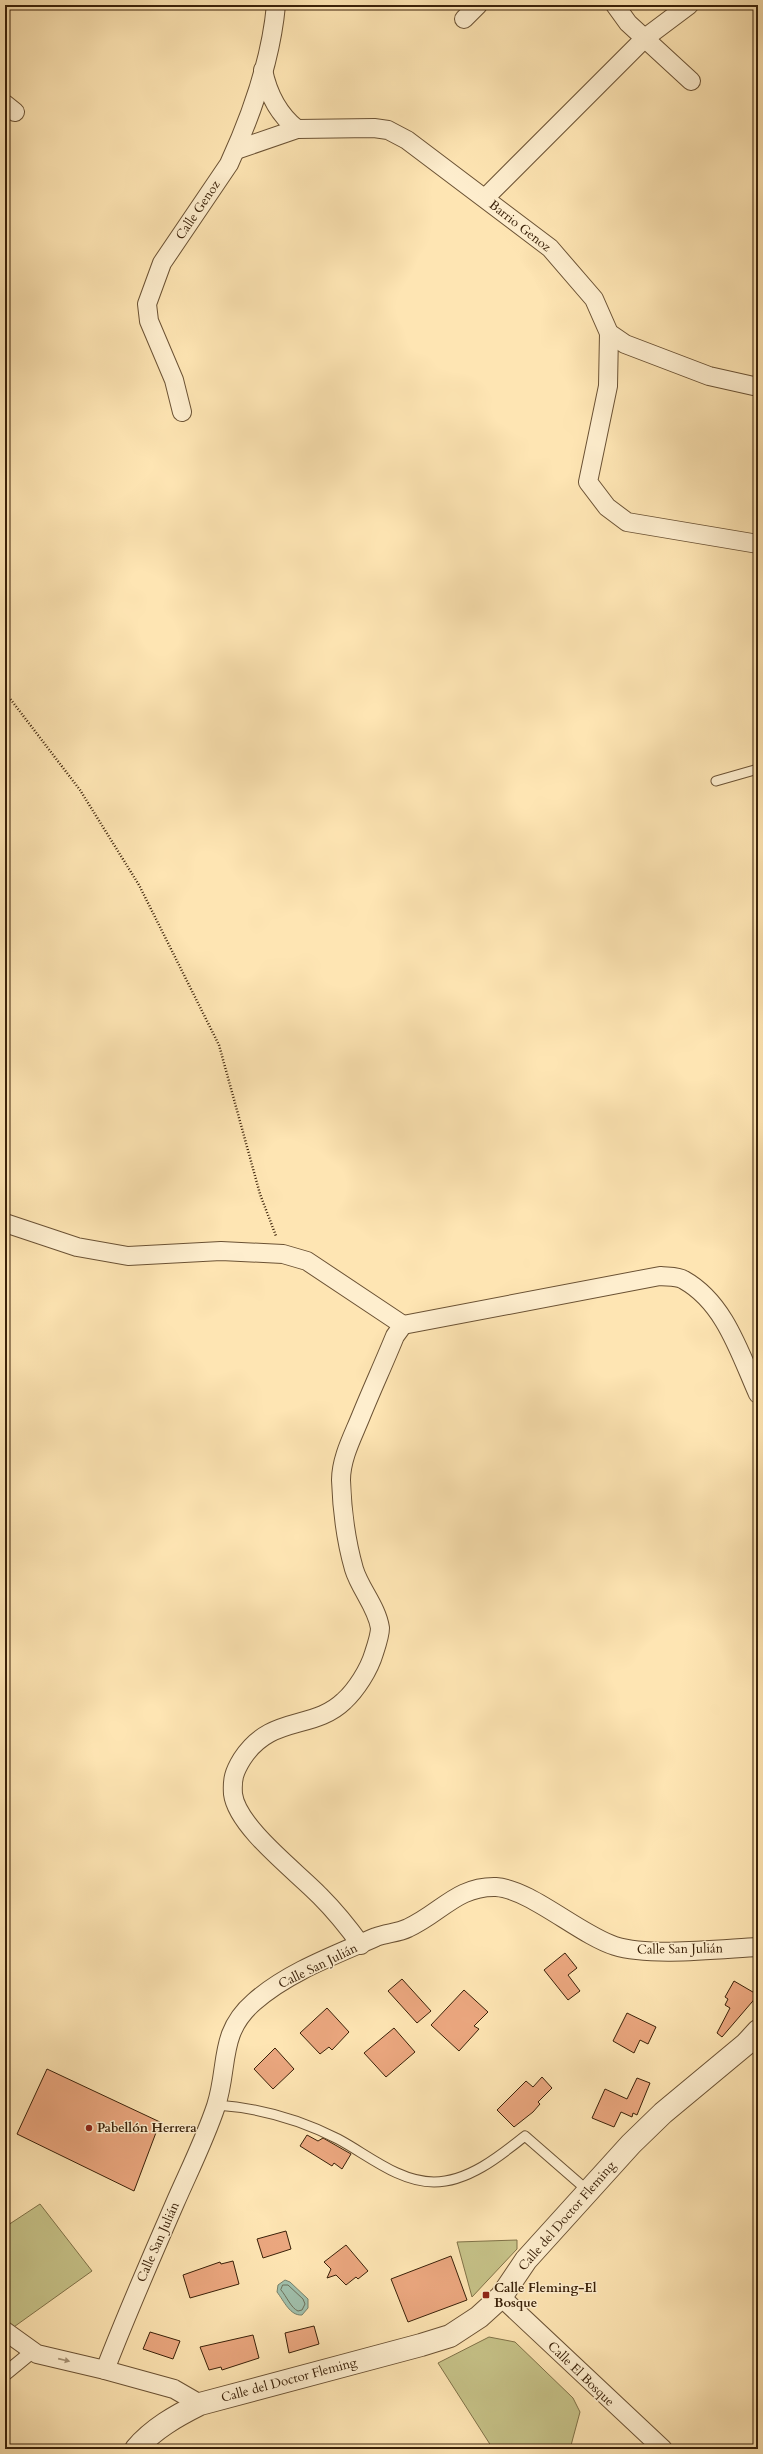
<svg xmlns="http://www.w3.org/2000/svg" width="763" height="2454" font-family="Cardo,serif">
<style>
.green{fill:#c6c288;stroke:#807248}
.water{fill:#a0bfab;stroke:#77806a}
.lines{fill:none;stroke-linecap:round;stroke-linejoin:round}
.shore{stroke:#6d705a;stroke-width:1}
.building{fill:#eba77f;stroke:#3a2109}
.service-casing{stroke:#6b5234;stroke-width:11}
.pedestrian-casing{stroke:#6b5234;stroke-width:15}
.minor-casing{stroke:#6b5234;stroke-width:20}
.tertiary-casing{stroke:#6b5234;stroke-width:24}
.path{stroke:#3a2109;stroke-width:2.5;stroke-dasharray:1 2;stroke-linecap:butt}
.service{stroke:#feeece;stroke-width:9}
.pedestrian{stroke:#feeece;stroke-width:13}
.minor{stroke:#feeece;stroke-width:18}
.tertiary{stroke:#feeece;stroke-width:22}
.oneway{fill:#a69275}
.poi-dot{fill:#8f2418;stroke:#feeece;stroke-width:1.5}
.labels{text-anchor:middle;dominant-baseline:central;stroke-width:3;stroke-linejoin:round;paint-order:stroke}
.street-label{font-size:13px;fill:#3a2109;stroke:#feeece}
.poi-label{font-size:13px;font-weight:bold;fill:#3a2109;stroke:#feeece;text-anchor:start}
</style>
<rect width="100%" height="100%" fill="#fee5b3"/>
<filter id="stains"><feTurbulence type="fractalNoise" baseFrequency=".005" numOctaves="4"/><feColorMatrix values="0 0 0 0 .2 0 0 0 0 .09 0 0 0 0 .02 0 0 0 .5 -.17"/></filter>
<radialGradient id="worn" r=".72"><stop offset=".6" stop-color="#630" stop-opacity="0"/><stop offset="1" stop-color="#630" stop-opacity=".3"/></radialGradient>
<g class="green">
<path d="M40,2204L92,2271L11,2329L5,2322V2227Z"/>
<path d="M517,2240V2249L472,2297L457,2242Z"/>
<path d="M489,2337L515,2342L573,2398L580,2412L570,2449H493L438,2363Z"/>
</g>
<path class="water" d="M285,2280L290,2282L308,2299V2308L302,2315C290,2316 284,2301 277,2292L278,2285Z"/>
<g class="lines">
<path class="shore" d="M283,2285H288L303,2299L305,2304L302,2310L298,2311C291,2308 287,2297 281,2290Z"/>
</g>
<g class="building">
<path d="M565,1953L577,1968L568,1975L580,1991L568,2000L544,1970Z"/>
<path d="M402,1979L431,2011L417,2023L388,1991Z"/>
<path d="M734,1981L758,1995L722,2037L717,2033L730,2008L725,2005L728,1999L725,1997Z"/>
<path d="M464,1990L488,2012L474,2026L479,2029L459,2051L431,2025Z"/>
<path d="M327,2008L349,2032L332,2050L329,2047L320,2054L300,2033Z"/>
<path d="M627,2013L656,2027L648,2044L640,2040L634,2053L613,2041Z"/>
<path d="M394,2028L415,2052L386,2077L364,2053Z"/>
<path d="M275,2048L294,2069L273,2089L254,2069Z"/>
<path d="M47,2069L160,2122L134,2191L17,2134Z"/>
<path d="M542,2077L552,2088L538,2102L540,2104L533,2112L514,2127L497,2110L526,2081L533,2087Z"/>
<path d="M637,2078L650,2083L637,2115L633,2113L632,2117L621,2112L614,2127L592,2118L605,2089L627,2099Z"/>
<path d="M307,2135L318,2141L323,2138L351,2154L342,2169L334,2163L332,2166L300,2146Z"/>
<path d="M286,2231L291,2249L263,2258L257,2239Z"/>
<path d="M346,2245L368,2271L358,2279L356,2277L346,2285L336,2275L327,2278L331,2269L324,2262Z"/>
<path d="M451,2256L467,2300L408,2322L391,2279Z"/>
<path d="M233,2261L239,2284L190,2298L183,2275L220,2262L221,2264Z"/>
<path d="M314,2326L319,2344L289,2353L285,2333Z"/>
<path d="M150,2332L180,2341L173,2359L143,2349Z"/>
<path d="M253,2335L259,2358L222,2370L221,2367L209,2370L200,2347Z"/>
</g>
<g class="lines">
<defs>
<g id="service">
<path d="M716,781L758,769"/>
<path d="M217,2105C259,2108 301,2120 338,2139C368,2155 399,2182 434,2182C468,2182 500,2156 525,2136L587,2190"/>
</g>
<path id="pedestrian" d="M5,2374L33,2351"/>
<g id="minor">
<path d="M615,5L628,23L691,81"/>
<path d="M464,19L478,5"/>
<path d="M263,70C268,94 278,114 297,129"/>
<path d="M5,104L15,112"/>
<path d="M236,150L297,129L374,128L388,130L407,140L550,248L594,299L609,333L625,344L709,376L758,387"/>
<path d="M485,198L645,38L689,5"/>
<path d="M609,333L608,386L588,482L607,507L627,522L758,544"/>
<path d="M182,412L174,380L149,321L147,304L162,263L229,164C252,114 271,60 276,5"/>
<path d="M5,1223L77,1247L128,1256L221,1251L283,1254L307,1261L403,1325"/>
<path d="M361,1945C348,1927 335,1911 320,1896C297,1872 237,1827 233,1794C232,1779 234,1772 242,1759C271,1714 313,1731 344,1701C356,1690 369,1670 374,1653C376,1647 380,1634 380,1628C377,1607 360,1589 354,1569C346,1541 342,1509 341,1480C341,1458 353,1436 361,1416C372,1389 384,1363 395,1336L403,1325L660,1276C667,1277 678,1276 684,1280C725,1303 740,1354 758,1394"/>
<path d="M501,2297L663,2449"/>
<path d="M5,2331L37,2354L105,2370L174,2389L200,2404"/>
<path d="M105,2370C127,2313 151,2258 175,2203C189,2171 205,2139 216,2106C229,2066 218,2033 254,2002C288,1972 335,1955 376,1937C386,1933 398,1933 408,1928C441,1913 457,1886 496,1887C530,1889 580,1935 615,1946C650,1957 720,1949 758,1947"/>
</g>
<path id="tertiary" d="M136,2449C153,2429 176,2416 200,2404L421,2345L450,2336L479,2317L501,2297L526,2260L631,2144L663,2113L746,2044L758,2031"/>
</defs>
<use href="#service" class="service-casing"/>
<use href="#pedestrian" class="pedestrian-casing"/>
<use href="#minor" class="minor-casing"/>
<use href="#tertiary" class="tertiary-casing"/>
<path class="path" d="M5,692L80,790L139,885L219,1045L260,1194L276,1236"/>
<use href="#service" class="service"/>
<use href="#pedestrian" class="pedestrian"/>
<use href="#minor" class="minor"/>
<use href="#tertiary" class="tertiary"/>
</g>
<defs><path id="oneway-solid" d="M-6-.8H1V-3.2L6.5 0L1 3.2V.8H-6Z"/></defs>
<use class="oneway" href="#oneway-solid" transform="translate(64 2360) rotate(13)"/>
<g class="poi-dot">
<circle cx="89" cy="2128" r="4"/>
<rect x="482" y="2291" width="8" height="8" rx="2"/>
</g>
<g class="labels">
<g class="street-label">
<text transform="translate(198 210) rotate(-56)">Calle Genoz</text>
<text transform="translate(520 226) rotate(38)">Barrio Genoz</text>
<text transform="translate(680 1949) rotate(-1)">Calle San Julián</text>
<text transform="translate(318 1966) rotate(-26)">Calle San Julián</text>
<text transform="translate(567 2216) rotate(-49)">Calle del Doctor Fleming</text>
<text transform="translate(158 2242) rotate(-66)">Calle San Julián</text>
<text transform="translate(581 2374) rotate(44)">Calle El Bosque</text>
<text transform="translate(289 2380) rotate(-15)">Calle del Doctor Fleming</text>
</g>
<g class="poi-label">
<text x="97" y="2128">Pabellón Herrera</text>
<text x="494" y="2288">Calle Fleming-El<tspan x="494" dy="15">Bosque</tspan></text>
</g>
</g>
<rect width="763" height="2454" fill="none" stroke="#fee5b3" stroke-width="20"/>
<rect x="6" y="6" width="751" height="2442" fill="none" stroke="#3a2109" stroke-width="2"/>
<rect x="10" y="10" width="743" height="2434" fill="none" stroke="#3a2109"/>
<rect width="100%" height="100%" filter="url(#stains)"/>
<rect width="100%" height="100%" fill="url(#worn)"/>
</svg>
